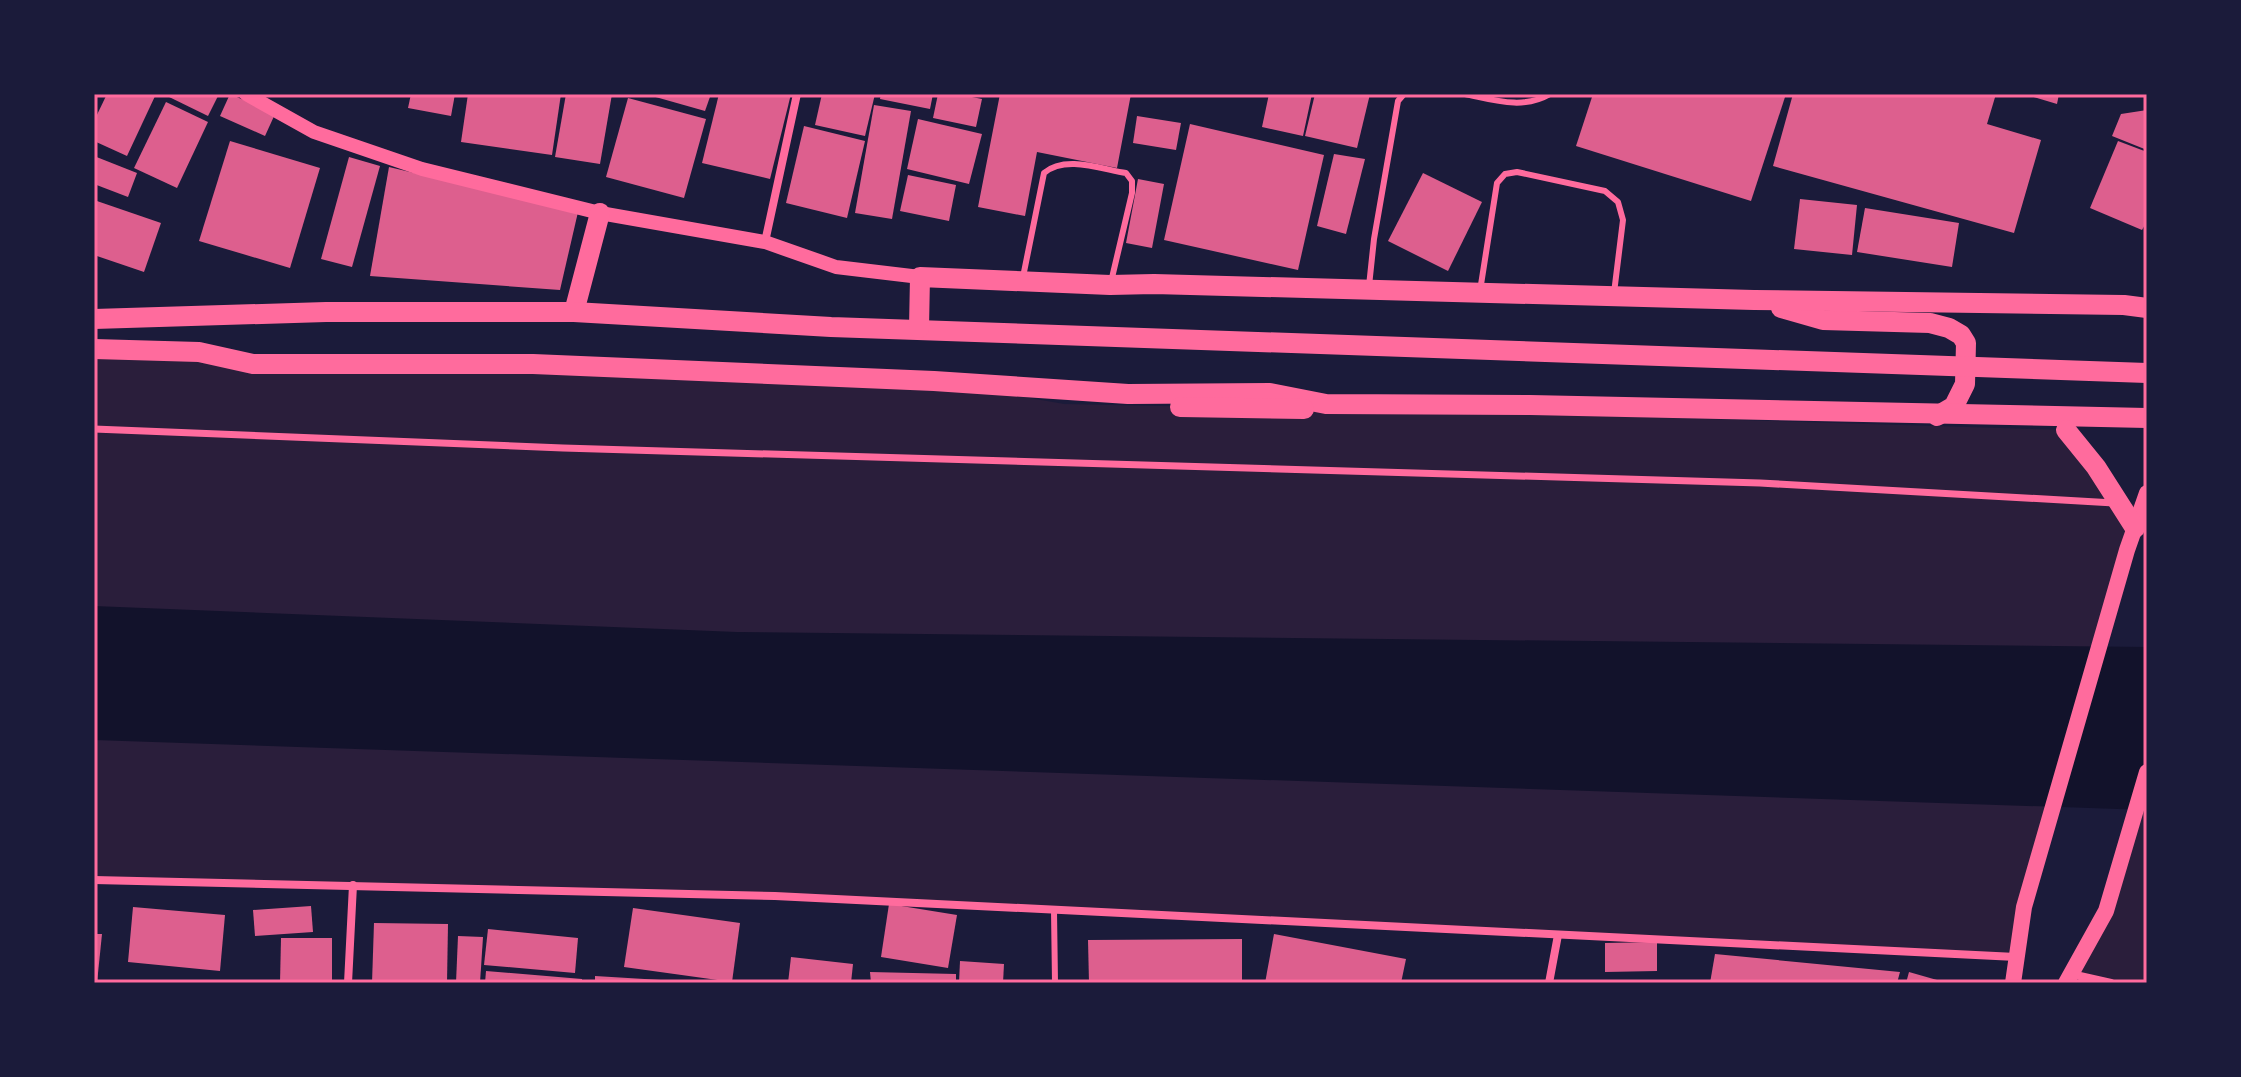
<svg xmlns="http://www.w3.org/2000/svg" width="2241" height="1077" font-family="Figtree,sans-serif">
<style>
.green{fill:#2a1e3b}
.water{fill:#12122b}
.building{fill:#dd5f8e}
.lines{fill:none;stroke-linecap:round;stroke-linejoin:round}
.service{stroke:#ff6b9d;stroke-width:6}
.pedestrian{stroke:#ff6b9d;stroke-width:7}
.minor{stroke:#ff6b9d;stroke-width:8}
.tertiary{stroke:#ff6b9d;stroke-width:14}
.secondary{stroke:#ff6b9d;stroke-width:16}
.primary{stroke:#ff6b9d;stroke-width:20}
.neatline{fill:none;stroke:#ff6b9d;stroke-width:3}
</style>
<rect width="100%" height="100%" fill="#1b1b3a"/>
<g class="green">
<path d="M94,349L934,381L1064,404L1507,413L2066,430L2119,503L2143,505L2016,957L825,899L94,877Z"/>
<path d="M2147,773V983H2111L2071,974L2106,911Z"/>
</g>
<path class="water" d="M94,606L737,632L2147,647V810L94,740Z"/>
<g class="building">
<path d="M107,94H156L127,156L94,141V121Z"/>
<path d="M163,94H219L208,116Z"/>
<path d="M230,94L275,114L265,136L220,116Z"/>
<path d="M411,94H455L451,116L408,108Z"/>
<path d="M468,94H561L552,155L461,142Z"/>
<path d="M566,94H612L600,164L555,157Z"/>
<path d="M645,94H711L705,111Z"/>
<path d="M719,94H791L770,179L702,163Z"/>
<path d="M822,94H875L865,136L815,125Z"/>
<path d="M881,94H933L930,109L880,99Z"/>
<path d="M938,94H957L982,99L976,127L933,118Z"/>
<path d="M1000,94H1131L1117,168L1037,152L1025,216L978,207Z"/>
<path d="M1269,94H1312L1303,136L1262,127Z"/>
<path d="M1315,94H1370L1357,148L1305,136Z"/>
<path d="M1593,94H1786L1751,201L1576,146Z"/>
<path d="M1793,94H1996L1987,124L2041,140L2014,233L1773,166Z"/>
<path d="M2024,94H2059L2057,104Z"/>
<path d="M628,98L706,119L684,198L606,177Z"/>
<path d="M166,102L208,122L177,188L134,168Z"/>
<path d="M874,105L911,111L892,219L855,213Z"/>
<path d="M2147,110V150L2112,136L2121,114Z"/>
<path d="M1137,116L1181,123L1176,150L1133,143Z"/>
<path d="M918,119L982,134L969,184L907,169Z"/>
<path d="M1190,124L1324,155L1298,270L1164,240Z"/>
<path d="M804,126L865,141L847,218L786,203Z"/>
<path d="M230,141L320,168L290,268L199,241Z"/>
<path d="M2118,141L2147,152V221L2142,230L2090,208Z"/>
<path d="M1334,154L1365,159L1346,234L1317,226Z"/>
<path d="M94,156L137,173L128,197L94,184Z"/>
<path d="M349,157L380,166L352,267L321,259Z"/>
<path d="M389,167L578,212L560,290L370,276Z"/>
<path d="M1423,173L1482,202L1448,271L1388,241Z"/>
<path d="M908,175L956,185L949,221L900,211Z"/>
<path d="M1138,179L1164,184L1152,248L1126,243Z"/>
<path d="M1800,199L1857,205L1852,255L1794,249Z"/>
<path d="M94,200L161,223L144,272L94,255Z"/>
<path d="M1865,208L1959,223L1952,267L1857,252Z"/>
<path d="M889,904L957,915L948,968L881,957Z"/>
<path d="M311,906L313,932L255,936L253,910Z"/>
<path d="M133,907L225,915L220,971L128,962Z"/>
<path d="M633,908L740,923L732,982L624,967Z"/>
<path d="M374,923L448,924L447,983H372Z"/>
<path d="M488,929L578,938L575,973L484,965Z"/>
<path d="M94,934H102L97,983H94Z"/>
<path d="M1274,934L1406,959L1401,983H1265Z"/>
<path d="M458,936L483,937L480,983H456Z"/>
<path d="M281,938H332V983H280Z"/>
<path d="M1242,939V983H1089L1088,940Z"/>
<path d="M1657,942V971L1605,972V943Z"/>
<path d="M1715,954L1900,972L1897,983H1710Z"/>
<path d="M791,957L853,964L851,983H788Z"/>
<path d="M960,961L1004,964L1003,983H959Z"/>
<path d="M486,971L582,979V983H485Z"/>
<path d="M870,972L956,974V983H871Z"/>
<path d="M1909,972L1944,982V983H1906Z"/>
<path d="M595,976L661,980V983H595Z"/>
</g>
<g class="lines">
<g class="service">
<path d="M1465,94C1494,100 1523,110 1550,94"/>
<path d="M1023,277L1044,173C1065,155 1101,169 1126,173L1132,181V193L1111,282"/>
<path d="M1369,286L1374,239L1398,101L1404,94"/>
<path d="M1480,291L1497,183L1505,174L1517,172L1605,191L1618,202L1623,220L1614,293"/>
<path d="M1054,911L1055,983"/>
</g>
<path class="pedestrian" d="M94,429L563,448L1760,483L2114,503"/>
<g class="minor">
<path d="M765,242L797,94"/>
<path d="M94,880L775,896L2016,957"/>
<path d="M2071,974L2111,983"/>
<path d="M348,983L353,885"/>
<path d="M1549,983L1558,935"/>
</g>
<path class="tertiary" d="M246,94L314,132L422,169L600,213L765,242L836,267L920,277"/>
<g class="secondary">
<path d="M2013,983L2024,907L2127,550L2147,493"/>
<path d="M2066,983L2106,911L2147,772"/>
</g>
<g class="primary">
<path d="M1781,308L1823,320L1930,323L1949,328L1961,335L1966,343L1965,384L1954,406L1937,416"/>
<path d="M574,312L600,213"/>
<path d="M94,319L326,312H574L831,327L2147,373"/>
<path d="M919,328L920,277L1110,285L1154,284L1754,300L2124,305L2147,308"/>
<path d="M94,349L199,352L253,364H533L934,381L1128,394L1270,393L1326,404L1530,405L2147,418"/>
<path d="M1180,407L1304,409"/>
<path d="M2066,430L2096,467L2135,528"/>
</g>
</g>
<rect width="2241" height="1077" fill="none" stroke="#1b1b3a" stroke-width="192"/>
<rect x="96" y="96" width="2049" height="885" class="neatline"/>
</svg>
